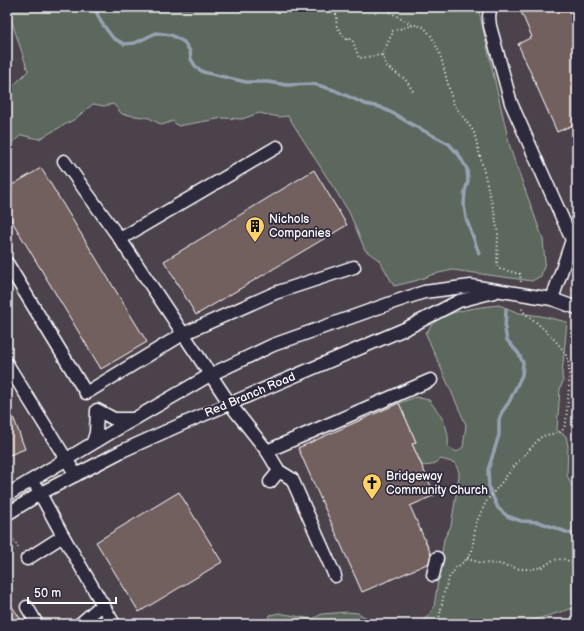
<svg xmlns="http://www.w3.org/2000/svg" width="584" height="631" font-family="'Balsamiq Sans',sans-serif">
<style>
.built{fill:#4c424c}
.green{fill:#5b675d;stroke:#adb3ae}
.lines{fill:none;stroke-linecap:round;stroke-linejoin:round}
.stream{stroke:#98a1b2;stroke-width:3.5}
.building{fill:#72615f;stroke:#fff}
.minor-casing{stroke:#fff;stroke-width:15}
.path{stroke:#fff;stroke-width:2;stroke-dasharray:1 3;stroke-linecap:butt}
.minor{stroke:#2f2a3d;stroke-width:12}
.labels{text-anchor:middle;dominant-baseline:central;stroke-width:3.5;stroke-linejoin:round;paint-order:stroke}
.poi-label{font-size:12px;fill:#fff;stroke:#2f2a3d;text-anchor:start}
.street-label{font-size:12px;fill:#fff;stroke:#2f2a3d}
</style>
<rect width="100%" height="100%" fill="#3c3544"/>
<filter id="ink" filterUnits="userSpaceOnUse"><feTurbulence type="fractalNoise" baseFrequency=".025" numOctaves="2"/><feDisplacementMap in="SourceGraphic" scale="8" xChannelSelector="R" yChannelSelector="G"/><feConvolveMatrix kernelMatrix="1 2 1 2 8 2 1 2 1" color-interpolation-filters="sRGB"/></filter>
<g filter="url(#ink)">
<rect class="built" x="7" y="7" width="570" height="617"/>
<g class="green">
<path d="M7,7H478L511,151L543,239L545,262L541,276L532,281L453,270L434,274L415,281L394,286L380,261L365,250L349,212L288,116L279,117L259,113L242,119L223,118L178,126L173,121L162,125L149,118L122,114L113,104L104,106L93,104L75,119L39,139L21,135L7,148V92L28,71Z"/>
<path d="M499,305L519,313L541,316L567,322L562,375L563,381L560,389L557,430L566,436L568,446L567,475L577,497V607L521,624H416C425,620 429,616 434,607L444,539L451,526L459,476V472L455,463L441,459C435,464 430,467 422,465L412,444L416,442L399,403L416,397L429,400C441,415 450,427 448,447L457,452L463,447L466,425L425,332L428,331C434,311 481,307 499,305Z"/>
<path d="M347,612L358,613L377,624H268L267,623L270,615L279,613L312,619L322,614Z"/>
</g>
<g class="lines">
<g class="stream">
<path d="M94,7L101,22L113,38L124,44L135,43L156,33L171,35L184,42L190,51L191,59L196,67L203,72L246,82H268L287,85L314,84L334,90L365,104L380,107L396,115L411,124L449,144L459,155L467,169L468,181L465,191L464,205L466,218L479,253"/>
<path d="M506,309L505,330L507,340L519,354L523,363L522,375L509,402L502,412L499,420V435L488,470L489,488L498,508L507,516L521,521L539,522L569,533L577,534"/>
</g>
</g>
<g class="building">
<path d="M519,7H577V135L573,125L557,132L518,44L532,37Z"/>
<path d="M41,168L147,342L101,369L7,213V188Z"/>
<path d="M314,170L347,225L196,315L164,261Z"/>
<path d="M399,403L416,442L412,444L435,495L410,506L434,561L362,592L298,448Z"/>
<path d="M11,411L25,449L7,456V412Z"/>
<path d="M179,492L222,562L139,612L96,542Z"/>
<path d="M7,599L24,624H7Z"/>
</g>
<g class="lines">
<defs>
<g id="minor">
<path d="M492,7C488,13 489,18 490,26L511,103L572,240L552,299"/>
<path d="M64,161L120,239L230,404L267,451L279,471L270,482"/>
<path d="M120,239L277,147"/>
<path d="M7,263L86,393L183,334L275,293L354,267"/>
<path d="M7,364L76,475"/>
<path d="M93,442L96,433L97,410L114,419H132"/>
<path d="M267,451L431,380"/>
<path d="M279,471L292,479L335,576"/>
<path d="M37,488L63,536L114,624"/>
<path d="M7,495L110,433L210,375L273,345L394,302L424,292L471,286L552,299L577,308"/>
<path d="M7,514L41,493L122,451L182,424L407,328L459,301L494,292"/>
<path d="M27,559L63,536"/>
<path d="M433,575L437,558"/>
<path d="M27,607L37,624"/>
<path d="M80,624L103,604"/>
</g>
</defs>
<use href="#minor" class="minor-casing"/>
<g class="path">
<path d="M332,7L337,16L336,25L347,41L348,38L352,39L359,58L382,55L392,34V31L413,25"/>
<path d="M384,7L388,11L411,24L424,27L432,37L440,54L453,103L474,132L495,216L498,234L497,265L500,269L520,274L521,282"/>
<path d="M382,55L387,67L405,79L413,91"/>
<path d="M7,530L20,550"/>
<path d="M467,559L482,563L499,564L520,569H531L543,567L553,560L563,559L577,564"/>
<path d="M436,624L439,619L444,593L449,578L456,568L467,559L472,551L476,523L486,502L516,464L542,436L561,432L564,428L566,422C567,405 572,372 567,357C563,347 544,329 536,322C530,317 523,314 521,306"/>
</g>
<use href="#minor" class="minor"/>
</g>
</g>
<defs>
<symbol id="building-pin" viewBox="-11 -11 22 30"><path d="M0 17L-7.5 6A9.5 9.5 0 1 1 7.5 6Z" fill="#ffd166" stroke="#2f2a3d"/><path d="M-4-6H4V6H1V3H-1V6H-4ZM-2.5-4.3h1.7v1.8h-1.7ZM.8-4.3h1.7v1.8H.8ZM-2.5-1h1.7V.8h-1.7ZM.8-1h1.7V.8H.8Z" fill="#111"/></symbol>
<symbol id="church-pin" viewBox="-11 -11 22 30"><path d="M0 17L-7.5 6A9.5 9.5 0 1 1 7.5 6Z" fill="#ffd166" stroke="#2f2a3d"/><path d="M-1.2-6h2.4v3.5h3.3v2.4h-3.3V6h-2.4V-.1h-3.3v-2.4h3.3Z" fill="#111"/></symbol>
</defs>
<g fill-rule="evenodd">
<use href="#building-pin" x="244" y="215" width="22" height="30"/>
<use href="#church-pin" x="361" y="472" width="22" height="30"/>
</g>
<g class="labels">
<g class="poi-label">
<text x="269" y="219">Nichols<tspan x="269" dy="14">Companies</tspan></text>
<text x="386" y="476">Bridgeway<tspan x="386" dy="14">Community Church</tspan></text>
</g>
<g class="street-label">
<text transform="translate(250 395) rotate(-23)">Red Branch Road</text>
</g>
</g>
<rect width="584" height="631" fill="none" stroke="#2f2a3d" stroke-width="24"/>
<rect x="12" y="12" width="560" height="607" fill="none" stroke="#fff" stroke-width="1.5" filter="url(#ink)"/>
<path d="M28 597v6h88v-6" fill="none" stroke="#ffffff" stroke-width="2"/>
<text x="34" y="597" font-size="12" fill="#ffffff" stroke="#2f2a3d" stroke-width="3" paint-order="stroke">50 m</text>
</svg>
